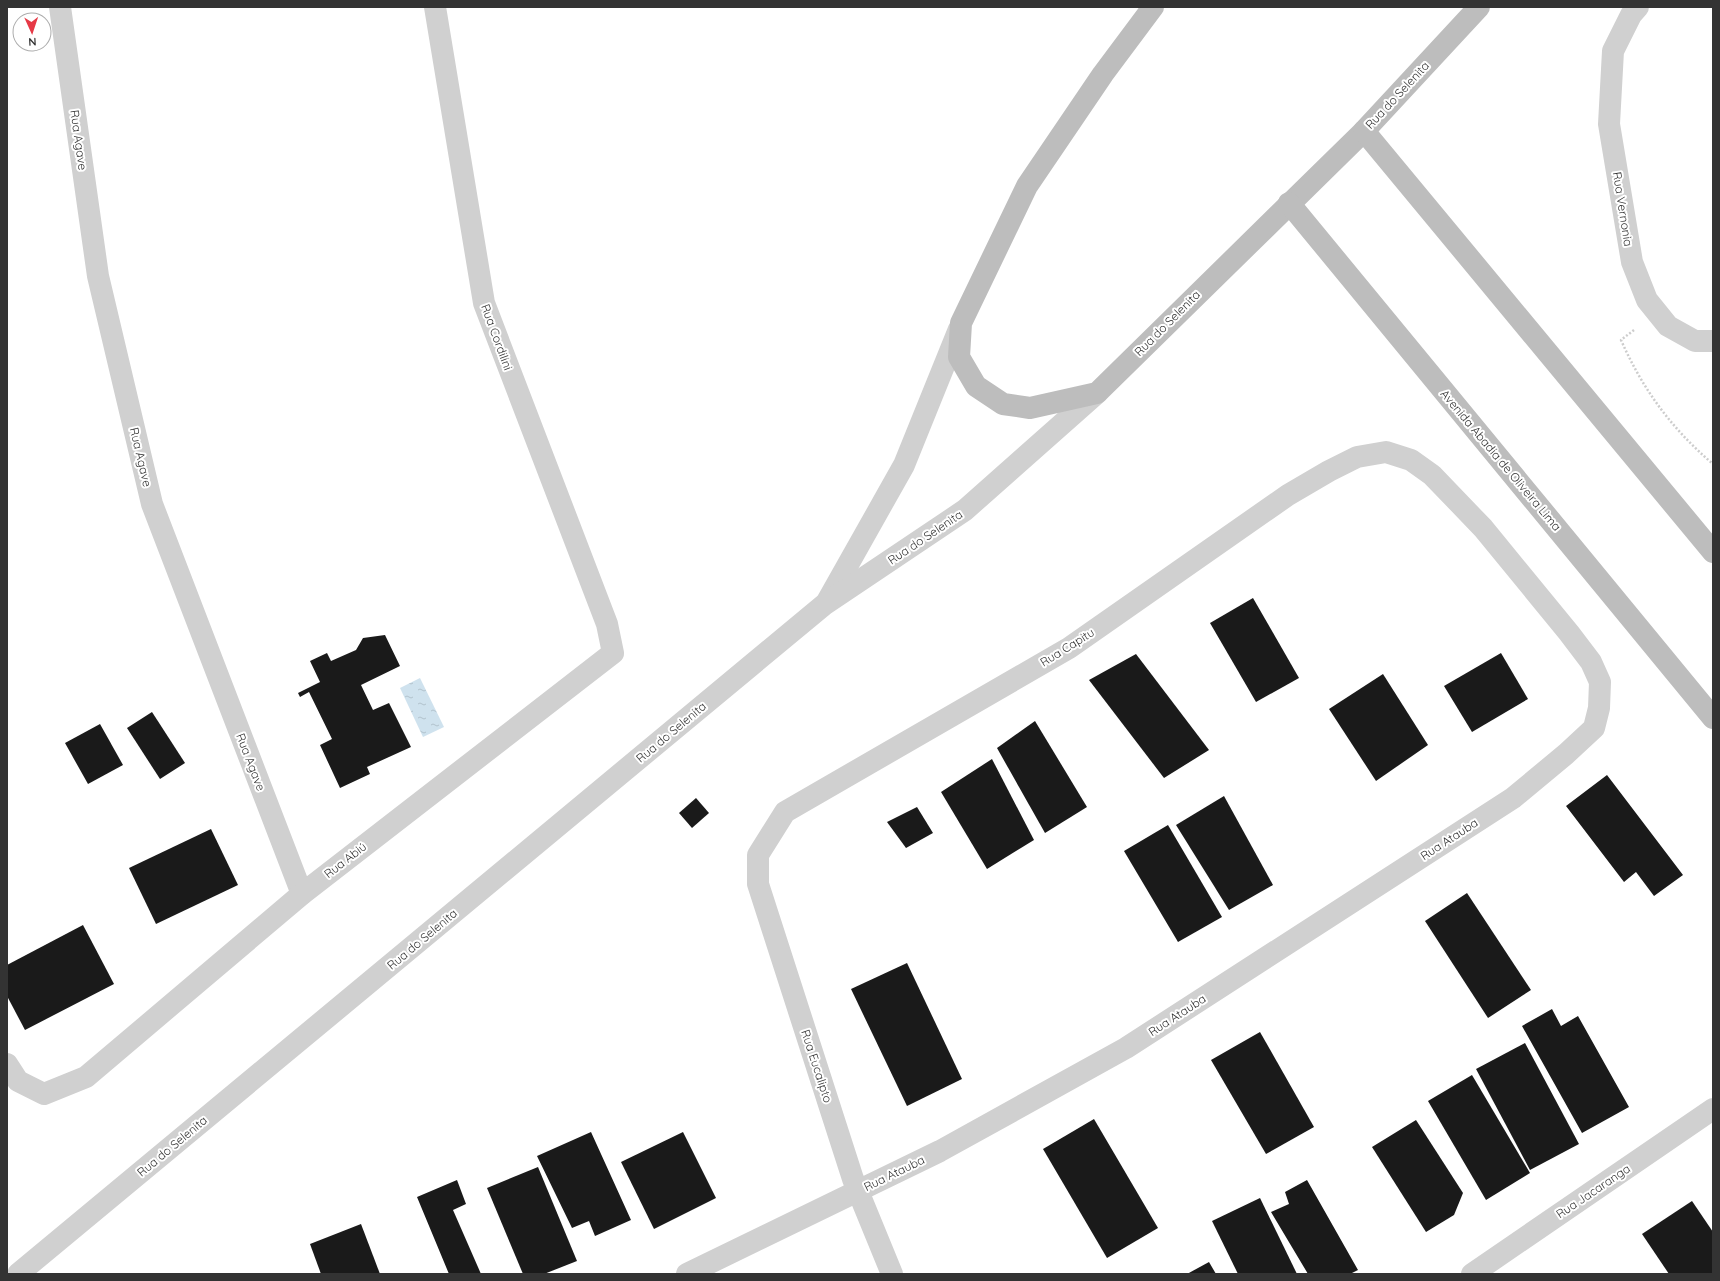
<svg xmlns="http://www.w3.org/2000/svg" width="1720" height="1281" font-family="Quicksand,sans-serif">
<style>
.water{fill:url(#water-ripples)}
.building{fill:#1a1a1a}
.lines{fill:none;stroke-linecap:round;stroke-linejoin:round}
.path{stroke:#cdcdcd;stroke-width:2.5;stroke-dasharray:2 2;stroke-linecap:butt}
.street{stroke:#d0d0d0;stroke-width:22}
.secondary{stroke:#bdbdbd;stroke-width:22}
.labels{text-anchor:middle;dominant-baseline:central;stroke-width:4;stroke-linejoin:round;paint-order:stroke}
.street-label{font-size:12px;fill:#333;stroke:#fff}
</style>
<defs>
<pattern id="water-ripples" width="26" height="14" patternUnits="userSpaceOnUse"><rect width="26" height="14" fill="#cfe2ee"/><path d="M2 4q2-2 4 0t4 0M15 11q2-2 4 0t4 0" fill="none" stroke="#b2c2cd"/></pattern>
</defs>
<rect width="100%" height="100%" fill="#fff"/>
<path class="water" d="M420,678L444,727L423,737L400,688Z"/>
<g class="building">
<path d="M1253,598L1299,678L1256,702L1210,623Z"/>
<path d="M385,635L400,666L361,685L373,710L389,703L411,747L367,767L370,774L340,788L320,745L332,739L309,692L300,697L298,693L320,682L310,661L327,653L331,661L356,650L363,638Z"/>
<path d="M1501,653L1528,699L1472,732L1444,686Z"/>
<path d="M1136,654L1209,750L1164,778L1089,680Z"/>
<path d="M1383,674L1428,745L1376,781L1329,709Z"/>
<path d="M152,712L185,763L160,779L127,728Z"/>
<path d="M1035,721L1087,807L1045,833L997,748Z"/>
<path d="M100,724L123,765L88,784L65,743Z"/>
<path d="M992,759L1034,840L987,869L941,792Z"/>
<path d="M1607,775L1683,875L1654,896L1636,872L1624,882L1566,806Z"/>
<path d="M1224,796L1273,885L1229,910L1176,825Z"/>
<path d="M696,798L709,813L692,828L679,813Z"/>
<path d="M917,807L933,833L906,848L887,822Z"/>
<path d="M1168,825L1222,917L1178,942L1124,851Z"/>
<path d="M211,829L238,885L156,924L129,868Z"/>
<path d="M1467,893L1531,990L1488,1018L1425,921Z"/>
<path d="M83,925L114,984L25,1030L7,996V965Z"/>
<path d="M907,963L962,1079L907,1106L851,989Z"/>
<path d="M1552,1009L1561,1026L1578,1016L1629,1107L1582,1133L1522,1026Z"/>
<path d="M1260,1032L1314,1127L1266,1154L1211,1060Z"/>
<path d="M1525,1043L1579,1144L1530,1170L1476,1069Z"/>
<path d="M1472,1075L1530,1173L1486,1200L1428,1101Z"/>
<path d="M1094,1119L1158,1228L1107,1258L1043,1149Z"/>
<path d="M1416,1120L1463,1193L1454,1215L1426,1232L1372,1147Z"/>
<path d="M591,1132L631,1220L595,1236L589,1221L572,1228L537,1156Z"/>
<path d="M683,1132L716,1198L654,1229L621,1162Z"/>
<path d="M538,1167L577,1261L544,1274H523L487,1188Z"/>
<path d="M457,1180L466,1204L453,1210L481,1274H449L417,1197Z"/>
<path d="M1307,1180L1358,1270L1350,1274H1308L1271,1212L1289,1204L1285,1192Z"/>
<path d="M1260,1198L1297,1274H1238L1212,1221Z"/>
<path d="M1692,1201L1713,1232V1274H1669L1642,1234Z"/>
<path d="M361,1224L380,1274H321L310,1244Z"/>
<path d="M1209,1262L1216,1274H1187Z"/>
</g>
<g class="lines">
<path class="path" d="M1634,330L1621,340C1643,390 1672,429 1713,464"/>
<g class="street">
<path d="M60,7L98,276L152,504L302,894"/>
<path d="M1638,7L1631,15L1613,51L1609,124L1632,262L1647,300L1668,326L1695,341H1713"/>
<path d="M828,600L904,465L959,329"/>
<path d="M7,1064L18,1081L44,1094L86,1077L302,894L613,653L607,624L484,303L435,7"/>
<path d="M18,1274L825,604L965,510L1097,393"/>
<path d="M687,1274L940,1151L1126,1048L1513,798L1566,754L1594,728L1599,708L1600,682L1591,662L1569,633L1483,528L1432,475L1411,460L1386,452L1357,457L1329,471L1288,495L1069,648L785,812L758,855V884L853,1179L858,1191L892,1274"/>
<path d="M1472,1274L1713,1109"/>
</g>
<g class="secondary">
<path d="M1153,7L1103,74L1027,186L961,323L959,357L976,386L1003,404L1030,408L1097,393L1364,131L1479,7"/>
<path d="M1364,131L1713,552"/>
<path d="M1289,203L1713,718"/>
</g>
</g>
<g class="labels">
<g class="street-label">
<text transform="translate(1397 95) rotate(-47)">Rua do Selenita</text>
<text transform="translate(79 140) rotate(82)">Rua Agave</text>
<text transform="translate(1623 209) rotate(81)">Rua Vernonia</text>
<text transform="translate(1167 323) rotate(-45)">Rua do Selenita</text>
<text transform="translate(497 337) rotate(70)">Rua Cordilini</text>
<text transform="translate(141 457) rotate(77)">Rua Agave</text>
<text transform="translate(1501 460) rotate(50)">Avenida Abadia de Oliveira Lima</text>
<text transform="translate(925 537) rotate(-34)">Rua do Selenita</text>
<text transform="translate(1067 647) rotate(-32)">Rua Capitu</text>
<text transform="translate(671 732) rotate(-40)">Rua do Selenita</text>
<text transform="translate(251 762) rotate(69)">Rua Agave</text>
<text transform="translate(1449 839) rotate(-33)">Rua Atauba</text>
<text transform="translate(345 860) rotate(-38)">Rua Abiú</text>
<text transform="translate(422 939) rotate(-40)">Rua do Selenita</text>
<text transform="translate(1177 1015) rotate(-33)">Rua Atauba</text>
<text transform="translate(817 1066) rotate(72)">Rua Eucalipto</text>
<text transform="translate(172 1146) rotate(-40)">Rua do Selenita</text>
<text transform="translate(894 1173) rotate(-26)">Rua Atauba</text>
<text transform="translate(1593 1191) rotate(-34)">Rua Jacaranga</text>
</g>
</g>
<rect width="1720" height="1281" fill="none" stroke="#333333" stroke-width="16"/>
<g transform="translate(32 32) rotate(177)"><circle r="19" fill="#ffffff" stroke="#adadad"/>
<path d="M0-3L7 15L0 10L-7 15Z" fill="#e63946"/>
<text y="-6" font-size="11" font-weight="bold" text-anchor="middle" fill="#333333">N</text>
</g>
</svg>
